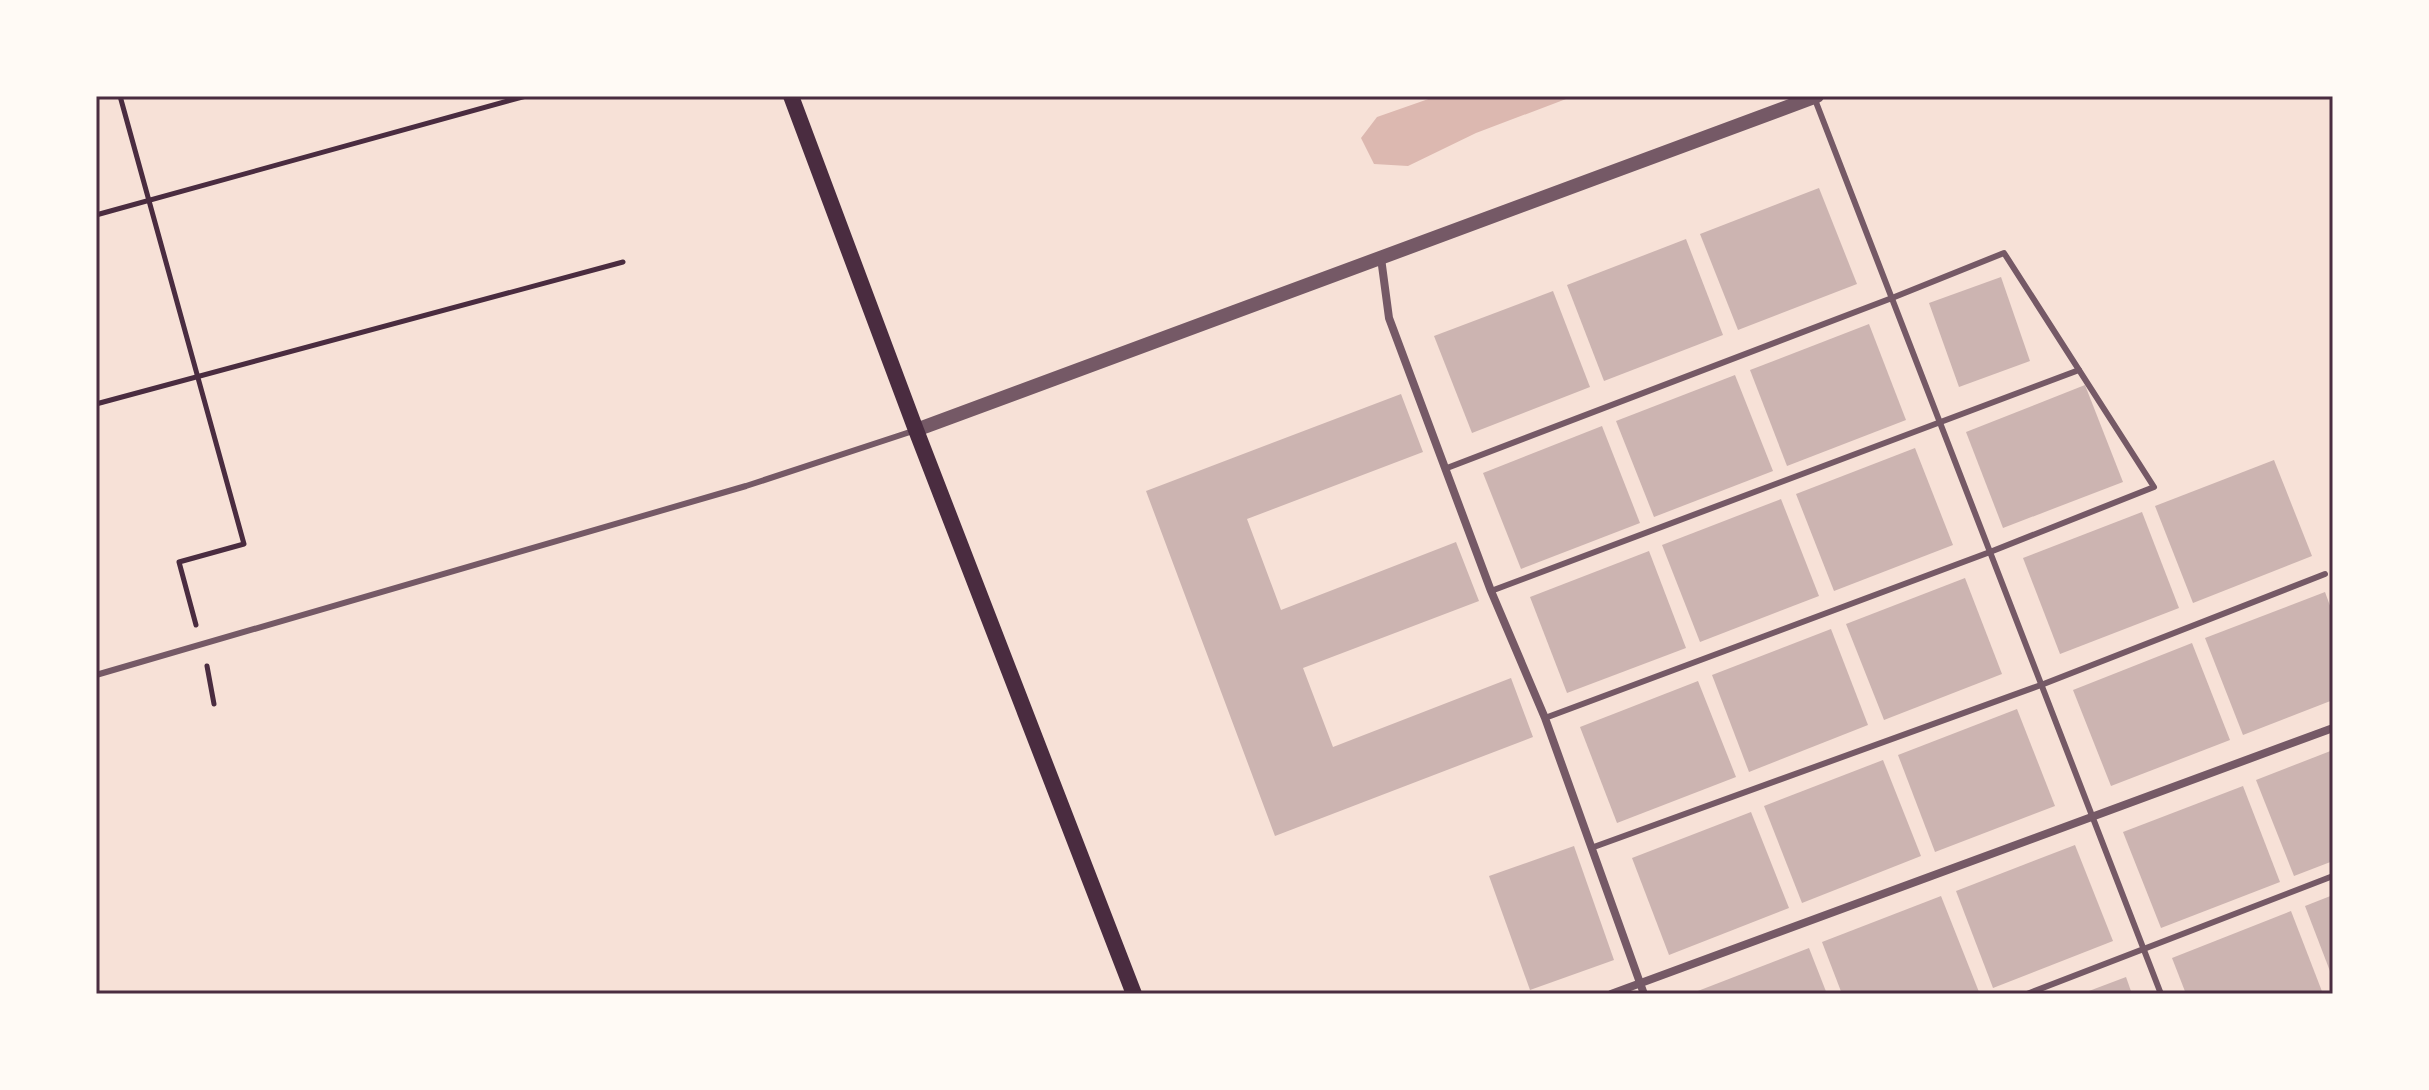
<svg xmlns="http://www.w3.org/2000/svg" width="2429" height="1090" font-family="'Noto Sans',sans-serif">
<style>
.water{fill:#dcb8b0}
.building{fill:#ccb4b1}
.lines{fill:none;stroke-linecap:round;stroke-linejoin:round}
.path{stroke:#4a2c40;stroke-width:5}
.service{stroke:#755966;stroke-width:6}
.minor{stroke:#755966;stroke-width:8}
.tertiary{stroke:#755966;stroke-width:14}
.secondary{stroke:#4a2c40;stroke-width:16}
.neatline{fill:none;stroke:#4a2c40;stroke-width:3}
</style>
<rect width="100%" height="100%" fill="#f7e1d7"/>
<path class="water" d="M1437,96H1574L1476,133L1408,166L1374,164L1361,138L1377,117Z"/>
<g class="building">
<path d="M1819,188L1857,284L1738,330L1700,234Z"/>
<path d="M1686,239L1723,335L1604,381L1567,285Z"/>
<path d="M2001,277L2030,361L1959,387L1929,303Z"/>
<path d="M1553,291L1590,387L1472,433L1434,336Z"/>
<path d="M1869,324L1906,420L1787,466L1750,370Z"/>
<path d="M1735,375L1773,471L1654,517L1616,421Z"/>
<path d="M2085,385L2123,482L2003,528L1966,432Z"/>
<path d="M1401,394L1423,452L1247,519L1281,610L1456,542L1479,601L1303,668L1333,747L1511,678L1533,737L1275,836L1146,491Z"/>
<path d="M1602,426L1640,523L1521,569L1483,473Z"/>
<path d="M1915,448L1953,545L1834,591L1796,494Z"/>
<path d="M2274,460L2312,556L2193,603L2155,506Z"/>
<path d="M1781,499L1819,596L1700,642L1662,545Z"/>
<path d="M2142,512L2179,608L2060,654L2023,558Z"/>
<path d="M1649,551L1686,648L1567,693L1530,597Z"/>
<path d="M1965,578L2002,674L1884,720L1846,624Z"/>
<path d="M2325,592L2333,614V700L2243,735L2205,638Z"/>
<path d="M1831,629L1868,725L1749,772L1712,675Z"/>
<path d="M2192,643L2230,740L2111,786L2073,690Z"/>
<path d="M1698,681L1736,777L1617,823L1580,727Z"/>
<path d="M2017,709L2055,806L1935,852L1898,755Z"/>
<path d="M2333,750V861L2294,876L2256,780Z"/>
<path d="M1883,760L1921,856L1802,903L1764,806Z"/>
<path d="M2243,786L2280,882L2161,928L2123,832Z"/>
<path d="M1751,812L1789,908L1669,955L1632,858Z"/>
<path d="M2075,845L2113,941L1993,988L1956,891Z"/>
<path d="M1574,846L1614,960L1530,990L1489,876Z"/>
<path d="M2333,895V979L2305,906Z"/>
<path d="M1941,896L1979,992L1842,994L1822,942Z"/>
<path d="M2291,911L2323,994H2186L2172,958Z"/>
<path d="M1809,948L1827,994H1690Z"/>
<path d="M2126,977L2132,994H2081Z"/>
</g>
<g class="lines">
<g class="path">
<path d="M120,96L244,544L179,562L196,625"/>
<path d="M96,215L526,96"/>
<path d="M96,404L623,262"/>
<path d="M207,666L214,704"/>
</g>
<g class="service">
<path d="M1814,97L2161,994"/>
<path d="M1447,468L1892,298L2004,253L2154,487L1990,552L1545,718"/>
<path d="M1491,591L2079,370"/>
<path d="M96,675L746,486L913,431"/>
<path d="M1591,848L2041,685L2325,574"/>
<path d="M2027,994L2333,876"/>
</g>
<g class="minor">
<path d="M1381,258L1389,318L1491,591L1545,718L1644,994"/>
<path d="M1611,994L2333,728"/>
</g>
<path class="tertiary" d="M916,430L1817,96"/>
<path class="secondary" d="M791,96L916,430L1134,994"/>
</g>
<rect width="2429" height="1090" fill="none" stroke="#fffaf5" stroke-width="196"/>
<rect x="98" y="98" width="2233" height="894" class="neatline"/>
</svg>
